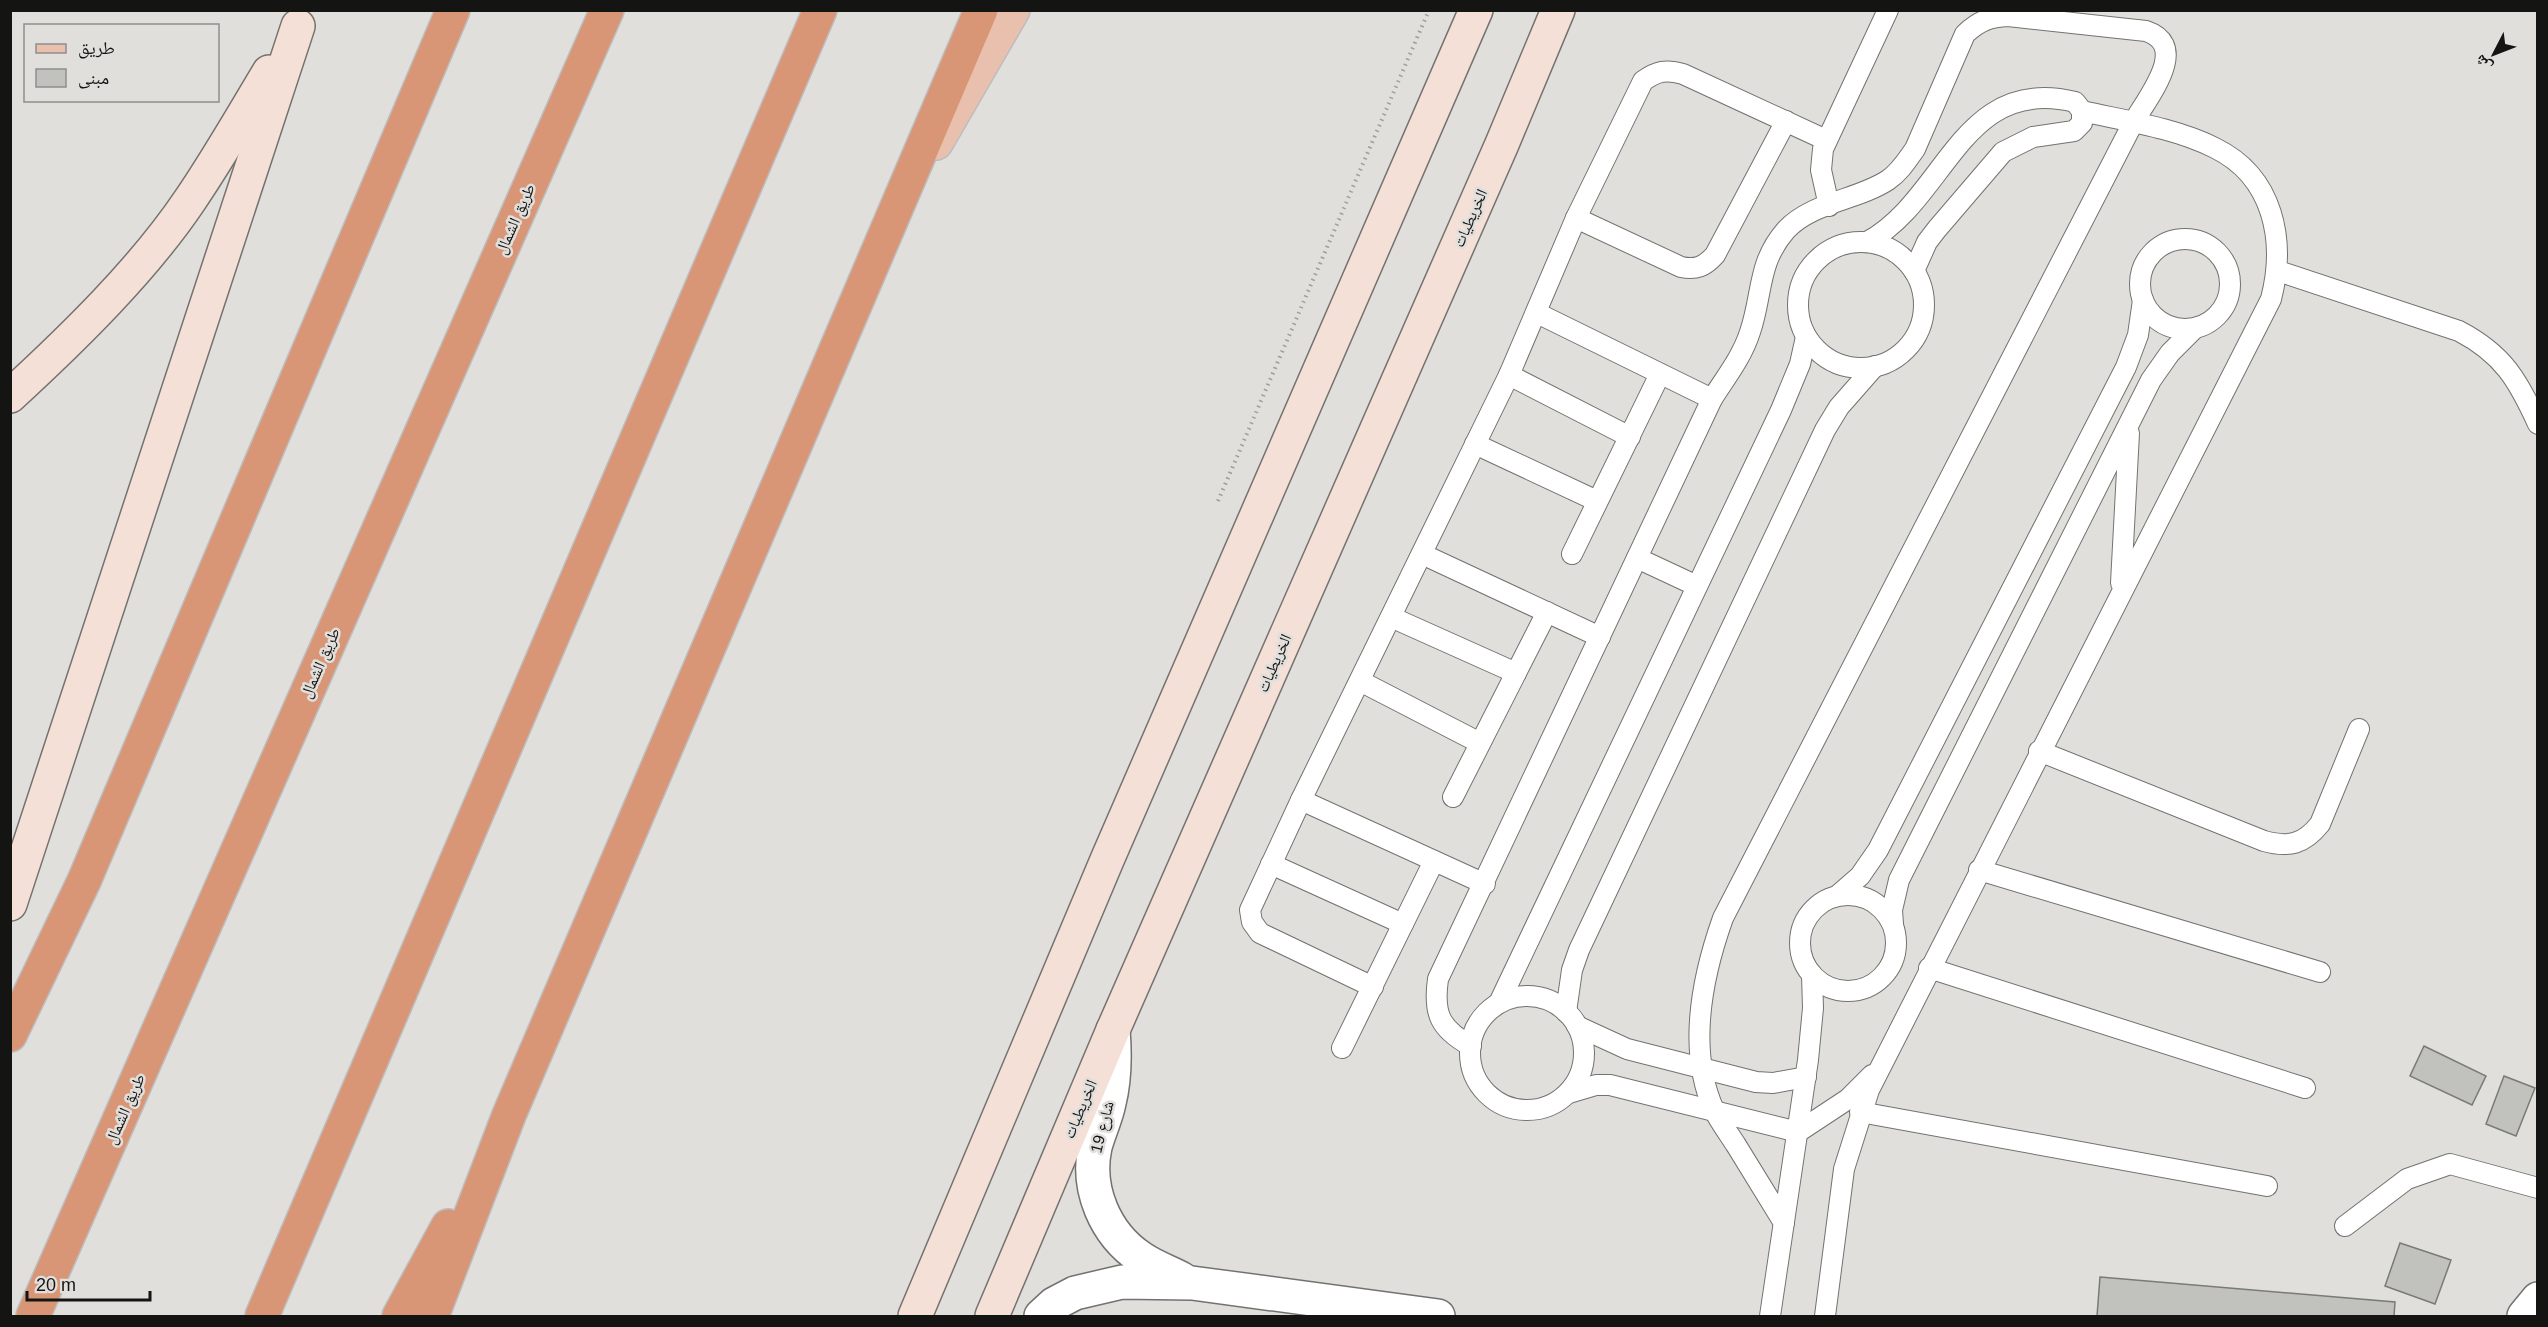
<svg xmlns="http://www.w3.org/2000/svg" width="2548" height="1327" font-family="Helvetica,'Noto Naskh Arabic',sans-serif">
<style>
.building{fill:#c1c1be;stroke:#7a7a77;stroke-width:1.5}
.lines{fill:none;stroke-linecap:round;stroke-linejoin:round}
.lane-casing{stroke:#74726f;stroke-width:22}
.street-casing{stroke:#74726f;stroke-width:36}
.secondary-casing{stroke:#74726f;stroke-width:36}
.primary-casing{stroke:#bdbdbd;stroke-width:36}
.highway-casing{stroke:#bdbdbd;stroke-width:36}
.path{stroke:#9f9e9c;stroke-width:4;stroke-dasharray:1.5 4.5;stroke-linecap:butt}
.lane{stroke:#fff;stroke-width:20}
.street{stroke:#fff;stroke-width:33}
.secondary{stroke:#f4e0d6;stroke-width:33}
.primary{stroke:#e8c0ad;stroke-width:33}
.highway{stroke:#d99677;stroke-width:33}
.labels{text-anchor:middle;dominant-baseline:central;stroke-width:5;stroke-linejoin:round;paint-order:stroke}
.street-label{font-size:16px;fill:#141413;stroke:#e1dfdc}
</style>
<rect width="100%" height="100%" fill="#e1dfdc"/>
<g class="building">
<path d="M2424,1046L2486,1076L2472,1105L2410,1076Z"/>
<path d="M2504,1076L2535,1088L2516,1136L2486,1124Z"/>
<path d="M2400,1243L2451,1260L2435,1304L2385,1286Z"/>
<path d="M2100,1277L2395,1302L2394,1316H2097Z"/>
</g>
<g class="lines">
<defs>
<g id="lane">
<path d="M1829,206L1821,170L1823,149L1888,10"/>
<path d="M1576,218L1681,267C1696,270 1704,267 1715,255L1786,121"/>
<circle cx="2185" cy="284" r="45"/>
<path d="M1867,242C1947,199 1961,74 2075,102L2082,111V123L2074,131L2033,137L2003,152L1937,229L1927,242L1914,271"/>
<circle cx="1861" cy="305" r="63"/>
<path d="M2278,271L2459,331C2503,354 2518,380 2538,424"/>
<path d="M1537,313L1712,399"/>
<path d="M1509,375L1630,437"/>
<path d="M1475,444L1597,501"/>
<path d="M1422,554L1600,637"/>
<path d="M1572,554L1660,374"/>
<path d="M1637,558L1697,586"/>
<path d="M2121,583L2129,433"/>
<path d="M1391,617L1516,673"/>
<path d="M1360,681L1480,743"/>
<path d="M2039,751L2264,841C2289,848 2304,844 2320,824L2359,729"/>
<path d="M1453,797L1547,612"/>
<path d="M1301,800L1485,884"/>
<path d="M1271,864L1403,924"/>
<path d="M1979,870L2320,972"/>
<circle cx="1848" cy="943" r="48"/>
<path d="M1837,896L1860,876L1878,850L2126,367L2138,335L2143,300"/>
<path d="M1893,924L1892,910L1899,880L2151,380L2170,353L2194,329"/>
<path d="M1929,968L2305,1088"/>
<path d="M1373,987L1260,933L1252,922L1250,910L1301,800L1509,375L1576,218L1643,81C1657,71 1666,69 1683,74L1826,140"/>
<circle cx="1527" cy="1053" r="57"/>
<path d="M1499,1003L1781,410L1800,364L1806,337"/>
<path d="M1566,1012L1572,970L1579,950L1825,430L1839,407L1875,366"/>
<path d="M1577,1026L1627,1049L1756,1082L1773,1083L1806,1077"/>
<path d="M1471,1046C1440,1029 1433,1014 1438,979L1712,399C1726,377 1742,357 1750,332C1763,294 1757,263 1786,230C1812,202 1858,200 1888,180C1900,172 1907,160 1915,149L1965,34C1979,21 1989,17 2008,16L2146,31C2191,46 2147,98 2133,123L1723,918C1702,977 1687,1050 1714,1110C1720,1122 1729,1134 1736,1145C1752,1171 1768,1197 1784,1223"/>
<path d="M1342,1048L1434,861"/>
<path d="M1569,1093L1596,1085H1610L1798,1132L1848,1099L1872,1075"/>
<path d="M1860,1112L2267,1186"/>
<path d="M2345,1226L2407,1179L2450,1164L2538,1188"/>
<path d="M1770,1316L1808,1060L1813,1008L1812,975"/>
<path d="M1825,1316L1844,1169L1869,1090L2271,299C2286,241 2274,177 2215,148C2175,128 2126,121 2082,111"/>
</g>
<g id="street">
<path d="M1113,1030C1115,1054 1115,1079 1109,1103C1106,1118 1099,1132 1095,1147C1086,1189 1105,1234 1141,1258C1154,1267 1169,1272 1182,1279"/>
<path d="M1041,1316L1054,1304L1075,1293L1122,1282L1192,1283L1438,1316"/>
<path d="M2524,1316L2538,1299"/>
</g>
<g id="secondary">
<path d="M10,396C72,339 143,270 190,200C218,159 243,115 269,72"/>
<path d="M10,904L298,26"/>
<path d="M915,1316L1107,860L1476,10"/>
<path d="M992,1316L1113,1030L1502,144L1558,10"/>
</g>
<path id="primary" d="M936,143L1013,10"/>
<g id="highway">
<path d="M10,1035L84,881L453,10"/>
<path d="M33,1316L607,10"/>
<path d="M262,1316L820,10"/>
<path d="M399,1316L448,1226"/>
<path d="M432,1316L509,1115L981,10"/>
</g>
</defs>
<use href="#lane" class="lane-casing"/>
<use href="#street" class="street-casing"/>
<use href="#secondary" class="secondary-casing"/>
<use href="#primary" class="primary-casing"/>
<use href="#highway" class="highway-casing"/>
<path class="path" d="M1218,501L1429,10"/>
<use href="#lane" class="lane"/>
<use href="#street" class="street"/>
<use href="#secondary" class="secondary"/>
<use href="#primary" class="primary"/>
<use href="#highway" class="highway"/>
</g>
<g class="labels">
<g class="street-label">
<text transform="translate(1470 218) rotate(-66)">الخريطيات</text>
<text transform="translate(515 219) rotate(-66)">طريق الشمال</text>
<text transform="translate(320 663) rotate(-66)">طريق الشمال</text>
<text transform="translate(1274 663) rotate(-66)">الخريطيات</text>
<text transform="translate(125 1109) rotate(-66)">طريق الشمال</text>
<text transform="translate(1080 1109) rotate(-67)">الخريطيات</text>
<text transform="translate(1102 1127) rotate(-76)">شارع 19</text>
</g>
</g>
<rect width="2548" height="1327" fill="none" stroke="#141413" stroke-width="24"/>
<rect x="24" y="24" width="195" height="78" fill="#e1dfdc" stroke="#8f8e8c" stroke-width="1.5"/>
<rect x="36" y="44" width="30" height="9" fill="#e8c0ad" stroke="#8f8e8c" stroke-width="1.5"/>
<text x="78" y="54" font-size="18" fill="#141413">طريق</text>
<rect x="36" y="69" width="30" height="18" fill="#c1c1be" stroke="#8f8e8c" stroke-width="1.5"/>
<text x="78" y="84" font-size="18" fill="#141413">مبنى</text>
<g transform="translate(2494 54) rotate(228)" stroke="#e1dfdc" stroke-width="4.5" paint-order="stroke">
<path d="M0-4.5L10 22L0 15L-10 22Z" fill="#141413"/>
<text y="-9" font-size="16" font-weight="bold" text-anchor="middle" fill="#141413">ش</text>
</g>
<path d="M27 1291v9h123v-9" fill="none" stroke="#141413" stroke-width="3"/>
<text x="36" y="1291" font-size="18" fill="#141413" stroke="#e1dfdc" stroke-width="4.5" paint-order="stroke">20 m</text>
</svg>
